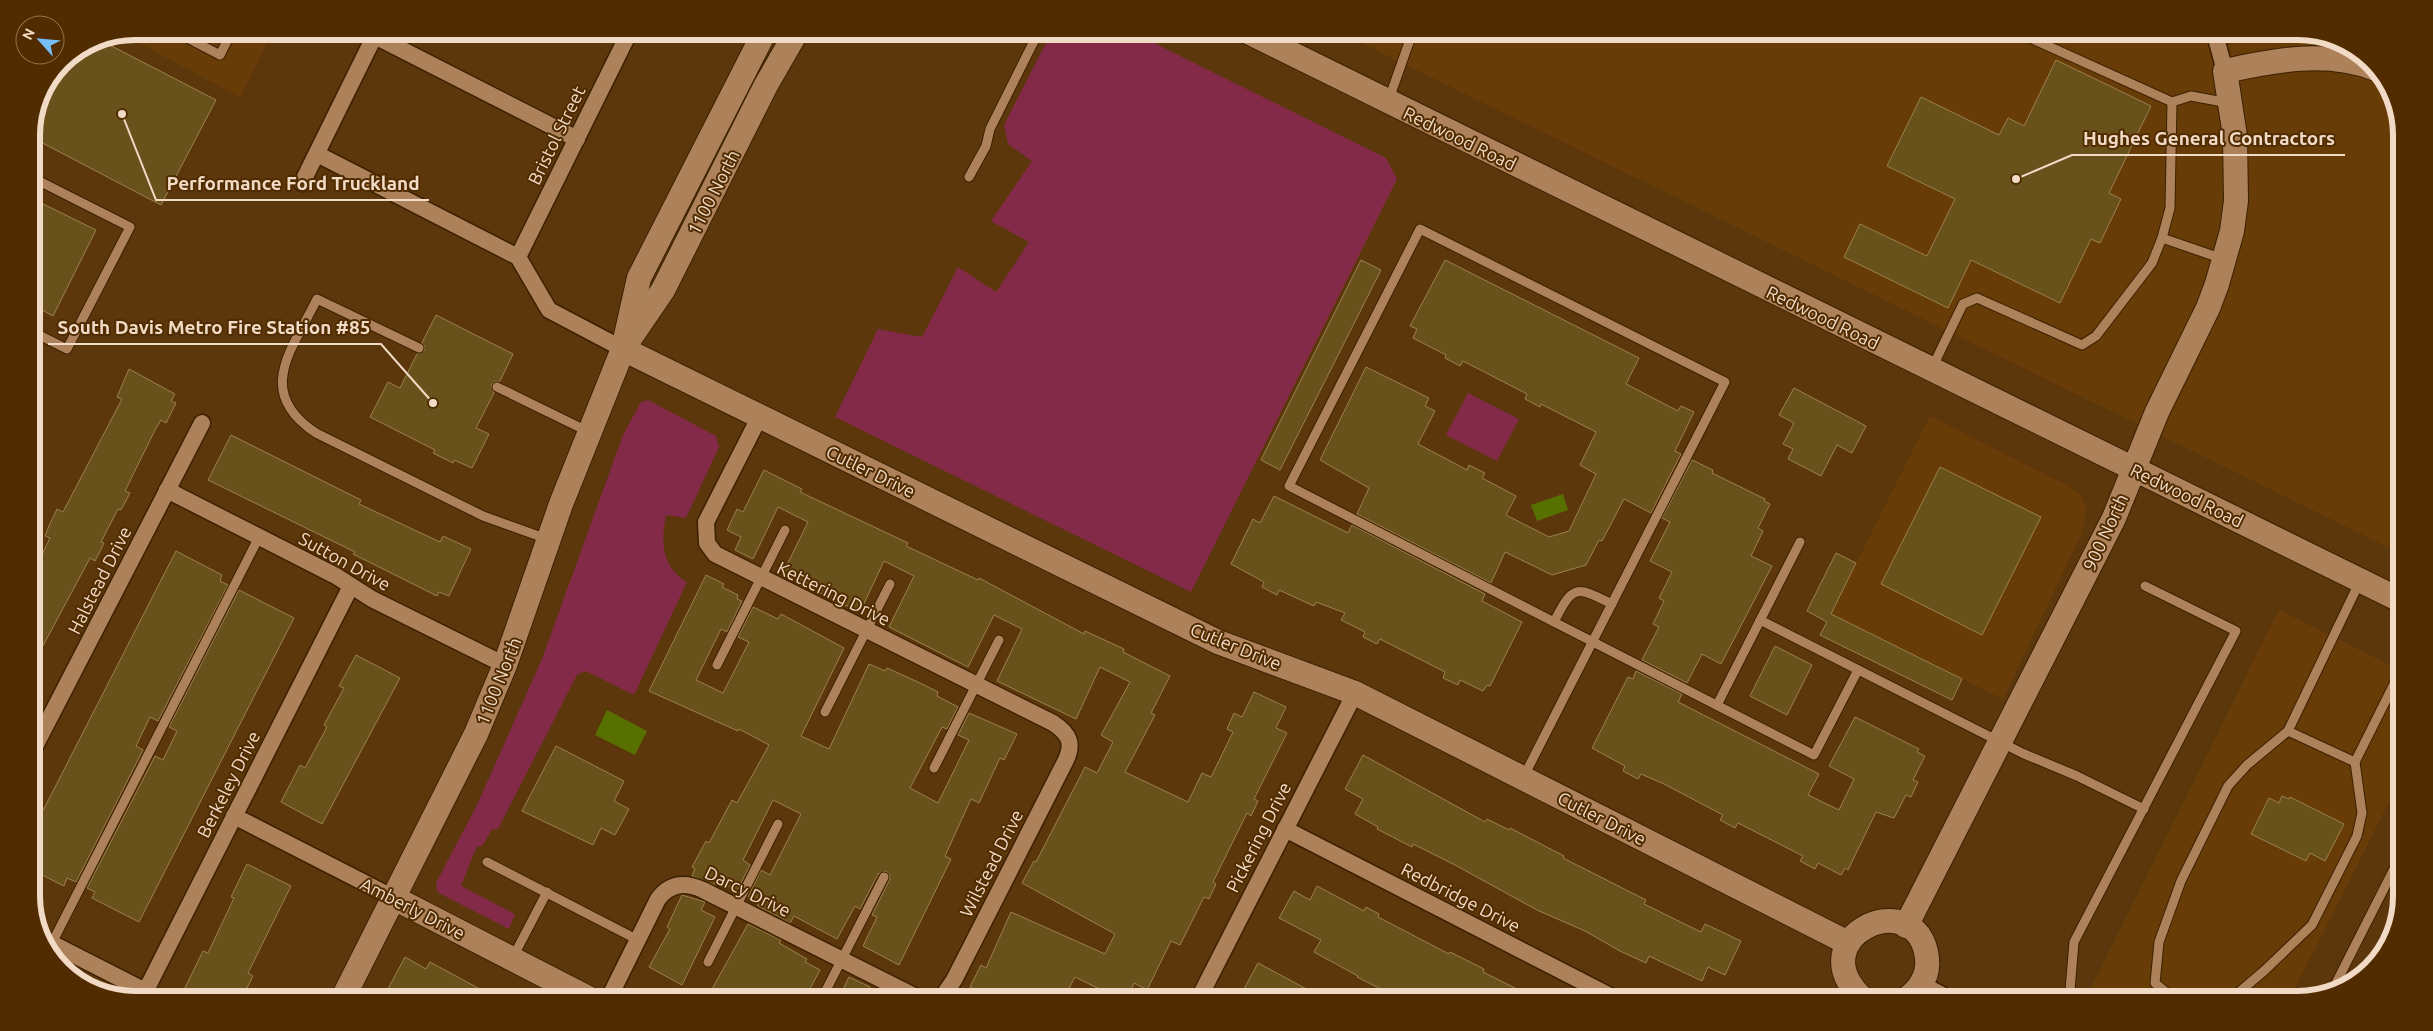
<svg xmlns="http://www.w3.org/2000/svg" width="2433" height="1031" font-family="Ubuntu,sans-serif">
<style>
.built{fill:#683c07}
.green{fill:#822a47}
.water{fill:#577000}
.building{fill:#69511c;stroke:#9b814d}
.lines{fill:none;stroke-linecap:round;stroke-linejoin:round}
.lane-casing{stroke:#3c2001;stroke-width:11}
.street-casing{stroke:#3c2001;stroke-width:19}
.secondary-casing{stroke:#3c2001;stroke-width:26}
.lane{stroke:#ad825a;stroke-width:9}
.street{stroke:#ad825a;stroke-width:16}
.secondary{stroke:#ad825a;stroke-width:24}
.labels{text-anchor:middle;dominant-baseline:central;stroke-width:4;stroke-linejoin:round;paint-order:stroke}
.street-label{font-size:18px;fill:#f2dbc6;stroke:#512c00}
.rim{fill:none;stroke:#f2dbc6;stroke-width:6}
.leader{fill:none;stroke:#f2dbc6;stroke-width:2}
.callout-dot{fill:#f2dbc6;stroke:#512c00;stroke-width:2}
.callout-label{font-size:19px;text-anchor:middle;font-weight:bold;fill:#f2dbc6;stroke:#512c00;stroke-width:4;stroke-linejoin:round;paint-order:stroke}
</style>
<rect width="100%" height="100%" fill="#5d370c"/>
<g class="built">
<path d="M135,31H273L240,97L122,34Z"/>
<path d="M1337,31H2298L2337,39L2380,72L2402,129V554Z"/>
<path d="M1930,416L2070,487L2081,495L2087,510L2082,532L2003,699L1831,614Z"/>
<path d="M2279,610L2402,671V776L2289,1000H2085Z"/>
</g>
<g class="green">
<path d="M1052,31H1130L1386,158L1397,179L1191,592L835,417L878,329L922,337L958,267L996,292L1029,242L991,221L1032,161L1008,144L1004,125Z"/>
<path d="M1468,393L1519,419L1497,461L1446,435Z"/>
<path d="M648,400L716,436L719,447L686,518L666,515C661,541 661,567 687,582L634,695L586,671L577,675L498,829H492L482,846L477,847C470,860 467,873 461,886L515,914L509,929L437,892L436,883L477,805L542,659L623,435L641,402Z"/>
</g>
<g class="water">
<path d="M1563,494L1568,510L1537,521L1531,505Z"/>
<path d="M607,710L647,731L635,755L595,735Z"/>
</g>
<g class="building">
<path d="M98,39L216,100L161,205L31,137L39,95L62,61Z"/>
<path d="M2056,60L2151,106L2109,193L2121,199L2100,243L2091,239L2060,303L1971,260L1948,308L1844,257L1860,224L1927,256L1955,199L1887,166L1921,97L1999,135L2008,118L2024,126Z"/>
<path d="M31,198L96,230L53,316L31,304Z"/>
<path d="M1361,260L1381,270L1280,470L1261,460Z"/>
<path d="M1445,260L1639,358L1626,384L1678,411L1681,406L1694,412L1675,451L1681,454L1651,513L1624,499L1602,541L1599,540L1586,565L1552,575L1505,552L1491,583L1357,514L1369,488L1320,460L1366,367L1429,398L1425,406L1435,411L1418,444L1467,470L1469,465L1485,473L1482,478L1516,496L1506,515L1549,537L1569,531L1596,474L1580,465L1596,432L1541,404L1540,407L1525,399L1527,394L1463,361L1460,366L1445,358L1446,355L1413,338L1417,329L1410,326Z"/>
<path d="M436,315L513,354L500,381L494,382L491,385L494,393L476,428L489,434L472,468L454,460L453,463L433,453L435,450L370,417L388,382L400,388L417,354L424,351L425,347L422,343Z"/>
<path d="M129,369L175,394L171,401L176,403L166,423L161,420L155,430L125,491L130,493L121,510L118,509L101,542L104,543L95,561L90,558L31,668V578L50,538L45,536L49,526L57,509L63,512L122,399L117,397Z"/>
<path d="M1794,388L1866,426L1852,453L1837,445L1821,476L1788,459L1793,449L1783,444L1794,423L1779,415Z"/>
<path d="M231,435L361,500L359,504L440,542L443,536L471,549L449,596L439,592L437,596L353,554L355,552L208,480Z"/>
<path d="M1692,460L1713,470L1712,473L1765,499L1764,501L1770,504L1758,528L1763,531L1751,556L1772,566L1721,664L1702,654L1687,683L1642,660L1659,627L1653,624L1664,601L1659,598L1672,572L1650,561L1670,522L1662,518Z"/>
<path d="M1940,467L2041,517L1982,635L1881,584Z"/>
<path d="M764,470L802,489L800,492L908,543L906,546L978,580L979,578L1084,634L1085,631L1124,649L1123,652L1170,676L1151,713L1155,715L1125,772L1188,802L1202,773L1211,777L1233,732L1227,729L1234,713L1242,717L1254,692L1286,707L1276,728L1287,733L1254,799L1258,801L1251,816L1247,813L1213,882L1216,884L1209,899L1204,897L1180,945L1171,941L1147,990L1134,983L1127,1000H1122L1075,977L1063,1000H996L970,987L981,965L986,968L1011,912L1105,954L1115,934L1022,883L1034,861L1036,862L1085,767L1097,773L1113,742L1101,735L1130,682L1100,667L1076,719L997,681L1022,629L994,615L968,667L889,627L914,576L884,561L860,612L782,575L808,522L778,507L753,559L735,550L741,537L727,530L737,509L743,512Z"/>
<path d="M1274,496L1348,533L1352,525L1485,594L1482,601L1522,622L1490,686L1487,685L1483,691L1460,680L1458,685L1443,678L1445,672L1380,639L1377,644L1363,637L1365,632L1341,620L1345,613L1316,602L1314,606L1279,590L1277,595L1262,587L1264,582L1231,564L1253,519L1260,523Z"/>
<path d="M176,551L222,575L220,581L228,585L158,721L150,717L136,746L143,750L76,882L67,878L64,886L32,870L31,834Z"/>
<path d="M1836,553L1856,563L1831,614L1962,679L1952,700L1820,635L1827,622L1807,611Z"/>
<path d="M706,575L724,584L722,587L738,595L737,599L742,601L727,632L721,629L696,680L723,693L749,642L738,637L753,607L778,619L781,614L844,648L801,736L829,749L869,664L885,671L887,668L920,683L938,692L937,696L958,707L947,729L942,727L910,788L938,803L969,740L958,735L969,713L1017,734L1004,760L1000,758L979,803L971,799L945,856L951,859L899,965L863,946L877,917L872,915L890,879L889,874L886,871L878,874L860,909L855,906L837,939L794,916L790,923L758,906V902L748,897L761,870L770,875L801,814L773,800L743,860L750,865L737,891L716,880L714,885L692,876L695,869L692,867L706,841L709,843L732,800L737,803L769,745L739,729L738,731L649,691Z"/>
<path d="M239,590L294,618L139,922L92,898L95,892L87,888L155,756L163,760L177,731L169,727Z"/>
<path d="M1775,646L1812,665L1787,715L1750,696Z"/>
<path d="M356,655L400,678L322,824L281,802L300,765L305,768L327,727L324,725L344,688L339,686Z"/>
<path d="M1636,671L1682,694L1678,702L1819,774L1808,795L1839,810L1854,779L1829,766L1855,717L1919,749L1917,752L1925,756L1913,780L1918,782L1911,797L1906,795L1894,818L1876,812L1848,870L1845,868L1841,875L1818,863L1815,869L1800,861L1803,856L1738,823L1735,828L1720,820L1723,815L1664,784L1641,774L1638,779L1623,771L1625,766L1592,748L1628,677L1633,679Z"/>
<path d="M556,746L624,781L614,801L629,809L615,835L601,828L593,845L522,811Z"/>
<path d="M1363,755L1485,822L1487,819L1509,830L1510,828L1564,856L1563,858L1646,900L1644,904L1701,932L1705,924L1741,941L1725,975L1708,967L1702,981L1649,956L1646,963L1620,951L1585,931L1537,910L1455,865L1413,844L1412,847L1377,829L1378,827L1355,814L1363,799L1345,789Z"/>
<path d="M2282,796L2289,799L2290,797L2344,824L2325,861L2310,853L2306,861L2251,834L2269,798L2279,803Z"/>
<path d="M247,864L291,886L248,973L253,976L241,1000H179L203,951L208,953L234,898L231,897Z"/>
<path d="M1317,886L1364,911L1366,907L1379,914L1378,917L1449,954L1450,952L1484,969L1483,972L1539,1000H1403L1357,977L1358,976L1314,952L1321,940L1279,918L1294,891L1310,900Z"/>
<path d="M682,895L705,902L701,910L715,917L682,985L649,967L670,929L667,927Z"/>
<path d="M748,924L781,940L779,943L807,959L805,962L820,970L804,1000H706Z"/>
<path d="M405,957L426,969L430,962L500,1000H382Z"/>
<path d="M1258,963L1327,1000H1238Z"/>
<path d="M849,977L870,987L864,1000H838Z"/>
</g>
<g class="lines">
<defs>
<g id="lane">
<path d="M174,31L220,55L232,31"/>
<path d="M2015,31L2172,102"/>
<path d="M1389,99L1413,31"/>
<path d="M31,177L130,227L67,349L31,331"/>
<path d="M969,177L986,146L990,129L1039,31"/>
<path d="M2223,259L2162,238L2170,208L2172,102L2191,96L2229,103"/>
<path d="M419,348L317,299C292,350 254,392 316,433L483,516L547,539"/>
<path d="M1932,368L1963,304L1977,298L2082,345L2096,336L2152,263L2162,238"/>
<path d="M497,387L589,432"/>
<path d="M1760,620L2022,753L2077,776L2144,809"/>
<path d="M1554,622C1573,584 1576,586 1612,604"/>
<path d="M717,665L785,530"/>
<path d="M1717,705L1800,542"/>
<path d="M825,712L890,584"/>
<path d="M2288,731L2355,762"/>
<path d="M934,768L999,640"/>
<path d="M1524,776L1725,382L1420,229L1289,486L1554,622L1814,755L1858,670"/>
<path d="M487,862L638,940"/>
<path d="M52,943L259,537"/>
<path d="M512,959L547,892"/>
<path d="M708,962L778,824"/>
<path d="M2333,989L2402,853"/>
<path d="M821,1000L884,877"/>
<path d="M2066,1000L2070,990L2074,942L2236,631L2145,586"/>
<path d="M2175,1000L2155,983L2159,942L2181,881L2228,786L2247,765L2288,731L2360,581"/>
<path d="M2230,1000L2265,970L2312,925L2357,836L2362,813L2355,762L2402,668"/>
</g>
<g id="street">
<path d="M2214,31L2225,71"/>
<path d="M375,36L577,139"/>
<path d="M317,154L518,257L549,310L623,349"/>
<path d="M302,183L377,31"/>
<path d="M518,257L630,31"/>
<path d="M760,416L706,522L707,543L715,554L1053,723C1070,734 1074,744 1065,762L954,980L943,996L938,1000"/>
<path d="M167,490L336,576L372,599L505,665"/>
<path d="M31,754L202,423"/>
<path d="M234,816L394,898"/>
<path d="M1285,829L1618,1000"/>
<path d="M45,940L145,991"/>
<path d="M1921,984L1952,1000"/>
<path d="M141,1000L351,586"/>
<path d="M608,1000L658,899C670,883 685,882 703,890L922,1000"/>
<path d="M1198,1000L1355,693"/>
</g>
<g id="secondary">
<path d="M1246,31L2402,601"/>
<path d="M631,337L663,290L766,85L797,31"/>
<path d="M623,349L1218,642L1355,693L1848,943"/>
<path d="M394,898L592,1000"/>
<path d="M1906,926L2114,518L2157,412L2208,308L2217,284L2232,231L2236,201L2235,136L2225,71C2275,60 2327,50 2376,69"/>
<path d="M342,1000L476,734L505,665L561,504L623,349L639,278L765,31"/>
<path d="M1864,1000C1795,937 1918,882 1927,958C1929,976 1919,990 1905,1000"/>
</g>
</defs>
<use href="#lane" class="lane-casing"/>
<use href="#street" class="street-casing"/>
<use href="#secondary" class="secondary-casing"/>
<use href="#lane" class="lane"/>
<use href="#street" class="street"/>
<use href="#secondary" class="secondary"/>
</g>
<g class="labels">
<g class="street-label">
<text transform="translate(556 135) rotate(-64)">Bristol Street</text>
<text transform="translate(1460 138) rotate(26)">Redwood Road</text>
<text transform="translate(713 192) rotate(-63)">1100 North</text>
<text transform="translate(1823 317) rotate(26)">Redwood Road</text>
<text transform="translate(871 471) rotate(26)">Cutler Drive</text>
<text transform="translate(2187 495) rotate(26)">Redwood Road</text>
<text transform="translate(2105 532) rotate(-65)">900 North</text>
<text transform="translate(345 561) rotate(29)">Sutton Drive</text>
<text transform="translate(99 580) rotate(-63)">Halstead Drive</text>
<text transform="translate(834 593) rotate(26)">Kettering Drive</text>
<text transform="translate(1236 646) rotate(22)">Cutler Drive</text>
<text transform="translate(498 681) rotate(-68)">1100 North</text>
<text transform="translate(228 784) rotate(-63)">Berkeley Drive</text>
<text transform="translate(1602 818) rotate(27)">Cutler Drive</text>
<text transform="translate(1258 837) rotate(-63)">Pickering Drive</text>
<text transform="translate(991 863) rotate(-63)">Wilstead Drive</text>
<text transform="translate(748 891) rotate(26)">Darcy Drive</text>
<text transform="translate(1461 897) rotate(27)">Redbridge Drive</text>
<text transform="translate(413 908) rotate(27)">Amberly Drive</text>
</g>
</g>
<path d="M0 0H2433V1031H0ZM135 40H2298A95 95 0 0 1 2393 135V896A95 95 0 0 1 2298 991H135A95 95 0 0 1 40 896V135A95 95 0 0 1 135 40Z" fill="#512c00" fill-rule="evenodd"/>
<path class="rim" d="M135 40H2298A95 95 0 0 1 2393 135V896A95 95 0 0 1 2298 991H135A95 95 0 0 1 40 896V135A95 95 0 0 1 135 40Z"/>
<path class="leader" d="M2016 179L2072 155H2345M122 114L156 200H429M433 403L381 344H48"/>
<g class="callout-dot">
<circle cx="2016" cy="179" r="5"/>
<circle cx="122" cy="114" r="5"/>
<circle cx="433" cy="403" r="5"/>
</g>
<g class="callout-label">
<text x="2209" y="145">Hughes General Contractors</text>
<text x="293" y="190">Performance Ford Truckland</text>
<text x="214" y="334">South Davis Metro Fire Station #85</text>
</g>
<g transform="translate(40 40) rotate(297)"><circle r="24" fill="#512c00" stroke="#91724f"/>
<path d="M0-4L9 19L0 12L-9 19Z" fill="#78bff7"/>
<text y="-8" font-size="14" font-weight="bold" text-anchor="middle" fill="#f2dbc6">N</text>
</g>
</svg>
